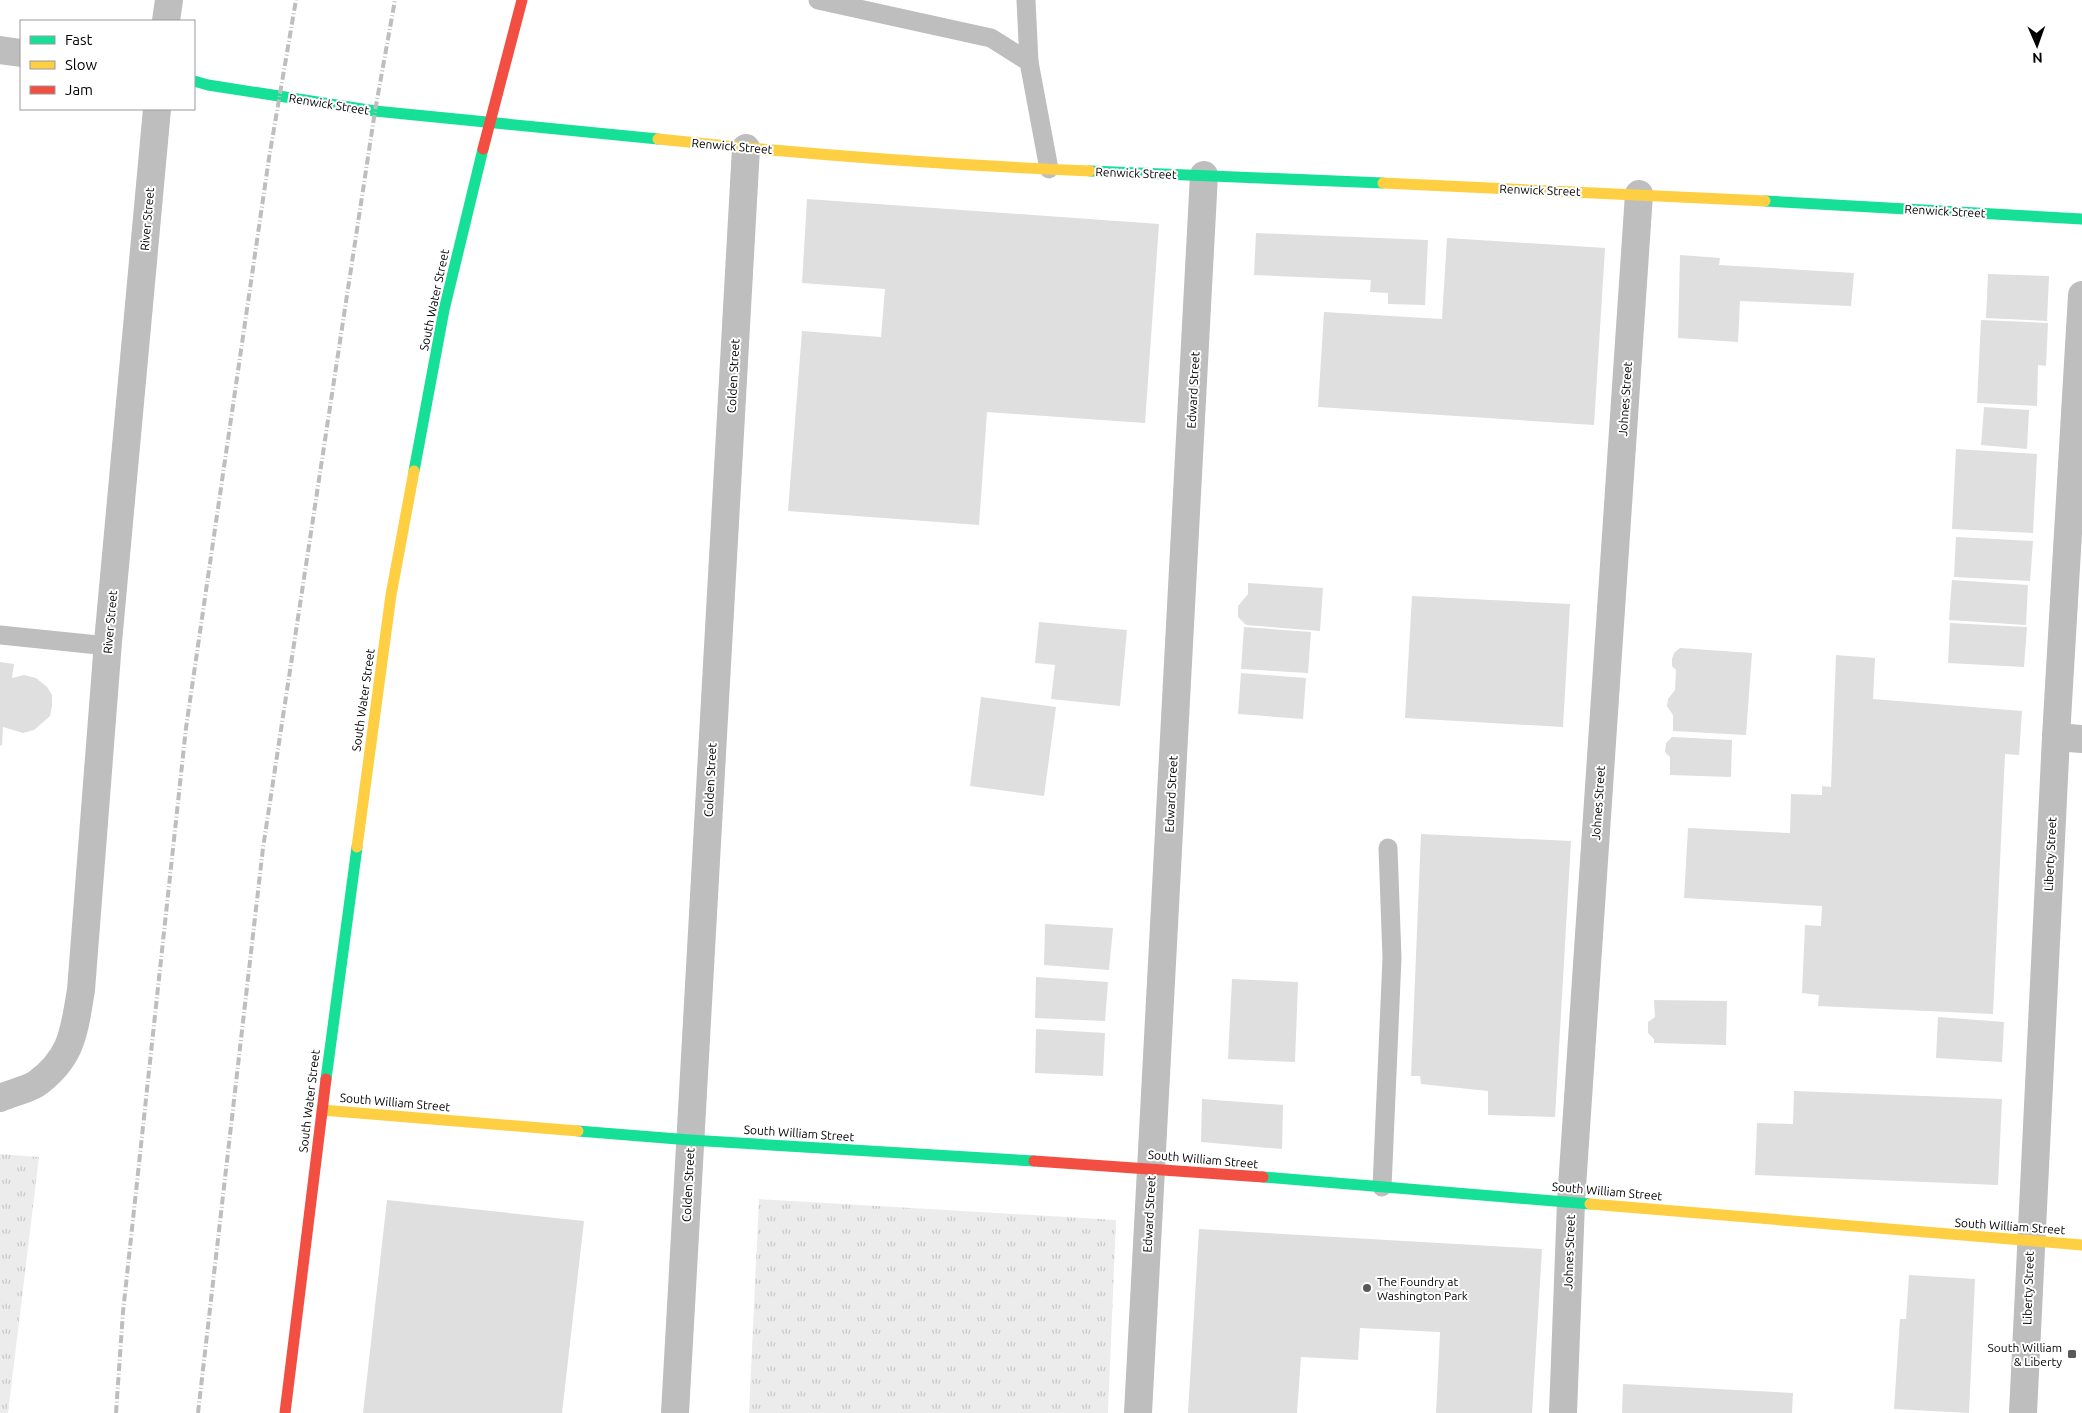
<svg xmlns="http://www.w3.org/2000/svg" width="2082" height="1413" font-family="Ubuntu,sans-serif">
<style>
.grass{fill:url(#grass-tufts)}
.building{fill:#dfdfdf}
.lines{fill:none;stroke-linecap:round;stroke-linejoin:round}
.lane{stroke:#bebebe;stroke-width:19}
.street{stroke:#bebebe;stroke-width:28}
.fast{stroke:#16e098;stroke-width:11}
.slow{stroke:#ffcf43;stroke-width:11}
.jam{stroke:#f24e42;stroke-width:11}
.rail{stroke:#bebebe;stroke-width:4;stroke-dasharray:8 2.5 1 2.5;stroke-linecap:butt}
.poi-dot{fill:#595959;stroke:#fff;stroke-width:2}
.labels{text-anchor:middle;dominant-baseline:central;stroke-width:4;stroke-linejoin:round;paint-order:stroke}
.street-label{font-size:12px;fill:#000;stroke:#fff}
.poi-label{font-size:12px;fill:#000;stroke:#fff;text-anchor:start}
</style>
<defs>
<pattern id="grass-tufts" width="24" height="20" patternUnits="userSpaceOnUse" patternTransform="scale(1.25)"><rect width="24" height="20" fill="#ececec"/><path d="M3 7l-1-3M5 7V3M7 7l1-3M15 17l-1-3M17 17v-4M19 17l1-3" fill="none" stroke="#c9c9c9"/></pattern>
</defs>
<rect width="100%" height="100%" fill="#fff"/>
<g class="grass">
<path d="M0,1154L39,1157L8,1413H0Z"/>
<path d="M759,1199L1116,1220L1108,1413H749Z"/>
</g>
<g class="building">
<path d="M807,199L1159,224L1145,423L987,412L979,525L788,511L802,331L881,337L885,289L802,283Z"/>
<path d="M1256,233L1428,240L1425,305L1388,304V293L1370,292L1371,280L1254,275Z"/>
<path d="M1447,238L1605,248L1594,425L1318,407L1324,312L1442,319Z"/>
<path d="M1680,255L1720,258L1719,265L1854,273L1851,306L1740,301L1738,342L1678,338Z"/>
<path d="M1988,274L2049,276L2047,321L1986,318Z"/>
<path d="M1981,320L2048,323L2046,366L2038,365L2037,406L1977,403Z"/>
<path d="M1984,407L2029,410L2027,449L1981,445Z"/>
<path d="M1956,449L2037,454L2033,533L1952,529Z"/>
<path d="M1956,537L2033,541L2030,581L1954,577Z"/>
<path d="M1952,580L2028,585L2026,625L1949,620Z"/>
<path d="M1248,583L1323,588L1320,631L1246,625L1238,617V606L1248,594Z"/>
<path d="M1412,596L1570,604L1563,727L1405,718Z"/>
<path d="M1039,622L1127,630L1120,706L1051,699L1055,665L1035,663Z"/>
<path d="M1950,623L2027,627L2024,667L1948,663Z"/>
<path d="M1244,627L1311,632L1308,673L1241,669Z"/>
<path d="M1680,648L1752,653L1746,735L1673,731V715L1667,706L1668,699L1675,690L1676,670L1672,666V659L1674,653Z"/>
<path d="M1836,655L1875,658L1873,699L2022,711L2019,755L2005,754L1993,1014L1818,1006L1819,995L1802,993L1805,925L1821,926L1822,906L1684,898L1688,828L1790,833L1791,794L1822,795V786L1831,787Z"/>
<path d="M0,662L14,664L12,678L24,675L36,678L47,687L52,695V706L50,716L34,730L23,733L3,727L2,746L0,745Z"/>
<path d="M1241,673L1306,678L1303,719L1238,714Z"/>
<path d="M981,697L1056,707L1044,796L970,786Z"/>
<path d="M1672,737L1732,740L1731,777L1670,775V757L1665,752L1666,743Z"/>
<path d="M1421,834L1571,841L1555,1117L1488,1115V1091L1421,1084L1420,1076H1411Z"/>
<path d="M1045,924L1113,928L1109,970L1044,965Z"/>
<path d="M1036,977L1108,982L1105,1021L1035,1018Z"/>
<path d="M1232,979L1298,982L1295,1062L1228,1059Z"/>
<path d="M1654,1000L1727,1001L1726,1045L1654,1043V1039L1648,1033V1022L1655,1017Z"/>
<path d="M1938,1017L2004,1022L2002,1062L1936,1058Z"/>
<path d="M1036,1029L1105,1033L1103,1076L1035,1073Z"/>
<path d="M1794,1091L2002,1099L1998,1185L1755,1175L1757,1123L1793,1124Z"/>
<path d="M1202,1099L1283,1105L1282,1149L1201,1142Z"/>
<path d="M387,1200L584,1221L562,1413H363Z"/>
<path d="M1199,1229L1542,1249L1532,1413H1436L1440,1332L1360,1328L1358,1360L1301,1357L1297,1413H1188Z"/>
<path d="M1909,1275L1975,1279L1969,1413L1894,1409L1900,1319H1906Z"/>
<path d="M1623,1384L1793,1393L1792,1413H1622Z"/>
</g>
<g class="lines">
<g class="lane">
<path d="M818,0L991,38L1029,62L1049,169"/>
<path d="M1026,0L1029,62"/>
<path d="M0,635L108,646"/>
<path d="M1382,1187L1392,958L1388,848"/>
</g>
<g class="street">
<path d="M166,21L169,0"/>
<path d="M0,50L21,53"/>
<path d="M2056,737L2082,739"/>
<path d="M0,1098C11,1093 26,1090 36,1084C73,1057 74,1031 81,990L108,642L157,109"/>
<path d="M675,1413L746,148"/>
<path d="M1138,1413L1204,175"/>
<path d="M1563,1413L1571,1202L1639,194"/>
<path d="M2023,1413L2056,737L2082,295"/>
</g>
<g class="fast">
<path d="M194,81L208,85L375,111L658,139"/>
<path d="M1090,171L1383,183"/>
<path d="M1765,201L2082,219"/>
<path d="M414,471L444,310L483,149"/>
<path d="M326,1079L357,847"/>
<path d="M578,1131L690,1140L1034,1161"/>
<path d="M1263,1177L1590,1204"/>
</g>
<g class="slow">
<path d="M658,139C802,154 946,165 1090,171"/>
<path d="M1383,183L1765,201"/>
<path d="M357,847L391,595L414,471"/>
<path d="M322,1110L578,1131"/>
<path d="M1590,1204L2082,1245"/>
</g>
<g class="jam">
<path d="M483,149L522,0"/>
<path d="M1034,1161L1263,1177"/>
<path d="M285,1413L326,1079"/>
</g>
<g class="rail">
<path d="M116,1413L123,1312L186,728L269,158L296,0"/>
<path d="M198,1413L263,848L375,111L395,0"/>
</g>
</g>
<g class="poi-dot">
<circle cx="1367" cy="1288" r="5"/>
<rect x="2067" y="1349" width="10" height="10" rx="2.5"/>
</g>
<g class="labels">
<g class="street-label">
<text transform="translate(329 104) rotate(9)">Renwick Street</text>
<text transform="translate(732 146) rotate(5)">Renwick Street</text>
<text transform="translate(1136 173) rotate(2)">Renwick Street</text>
<text transform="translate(1540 190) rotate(2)">Renwick Street</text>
<text transform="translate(1945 211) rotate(3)">Renwick Street</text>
<text transform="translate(147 219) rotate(-85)">River Street</text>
<text transform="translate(434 300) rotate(-78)">South Water Street</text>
<text transform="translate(733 376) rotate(-87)">Colden Street</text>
<text transform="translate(1193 390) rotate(-87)">Edward Street</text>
<text transform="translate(1625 399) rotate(-86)">Johnes Street</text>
<text transform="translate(110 622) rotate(-85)">River Street</text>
<text transform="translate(363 700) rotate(-82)">South Water Street</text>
<text transform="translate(710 780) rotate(-87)">Colden Street</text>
<text transform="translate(1171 794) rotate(-87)">Edward Street</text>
<text transform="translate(1598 803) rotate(-86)">Johnes Street</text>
<text transform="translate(2050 854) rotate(-87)">Liberty Street</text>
<text transform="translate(309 1101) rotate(-83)">South Water Street</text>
<text transform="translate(395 1102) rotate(5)">South William Street</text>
<text transform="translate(799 1133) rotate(4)">South William Street</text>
<text transform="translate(1203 1159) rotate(5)">South William Street</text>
<text transform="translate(688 1185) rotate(-87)">Colden Street</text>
<text transform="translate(1607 1191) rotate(5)">South William Street</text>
<text transform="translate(1149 1214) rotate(-87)">Edward Street</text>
<text transform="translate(2010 1226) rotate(4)">South William Street</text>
<text transform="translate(1569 1252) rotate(-88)">Johnes Street</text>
<text transform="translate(2028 1288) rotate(-88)">Liberty Street</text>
</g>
<g class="poi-label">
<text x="1377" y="1281">The Foundry at<tspan x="1377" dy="14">Washington Park</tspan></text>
<text x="2062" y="1347" text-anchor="end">South William<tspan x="2062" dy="14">&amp; Liberty</tspan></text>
</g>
</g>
<rect x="20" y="20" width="175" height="90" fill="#ffffff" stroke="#999999"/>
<rect x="30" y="36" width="25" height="8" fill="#16e098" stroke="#999999"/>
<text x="65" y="45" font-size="15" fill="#000000">Fast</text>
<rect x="30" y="61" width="25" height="8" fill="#ffcf43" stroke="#999999"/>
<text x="65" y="70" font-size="15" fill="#000000">Slow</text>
<rect x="30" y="86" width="25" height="8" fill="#f24e42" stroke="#999999"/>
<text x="65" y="95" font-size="15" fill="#000000">Jam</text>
<g transform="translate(2037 45) rotate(178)" stroke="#ffffff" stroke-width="4" paint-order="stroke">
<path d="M0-4L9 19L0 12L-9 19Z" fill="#000000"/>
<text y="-8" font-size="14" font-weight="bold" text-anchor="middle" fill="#000000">N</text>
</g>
</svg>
